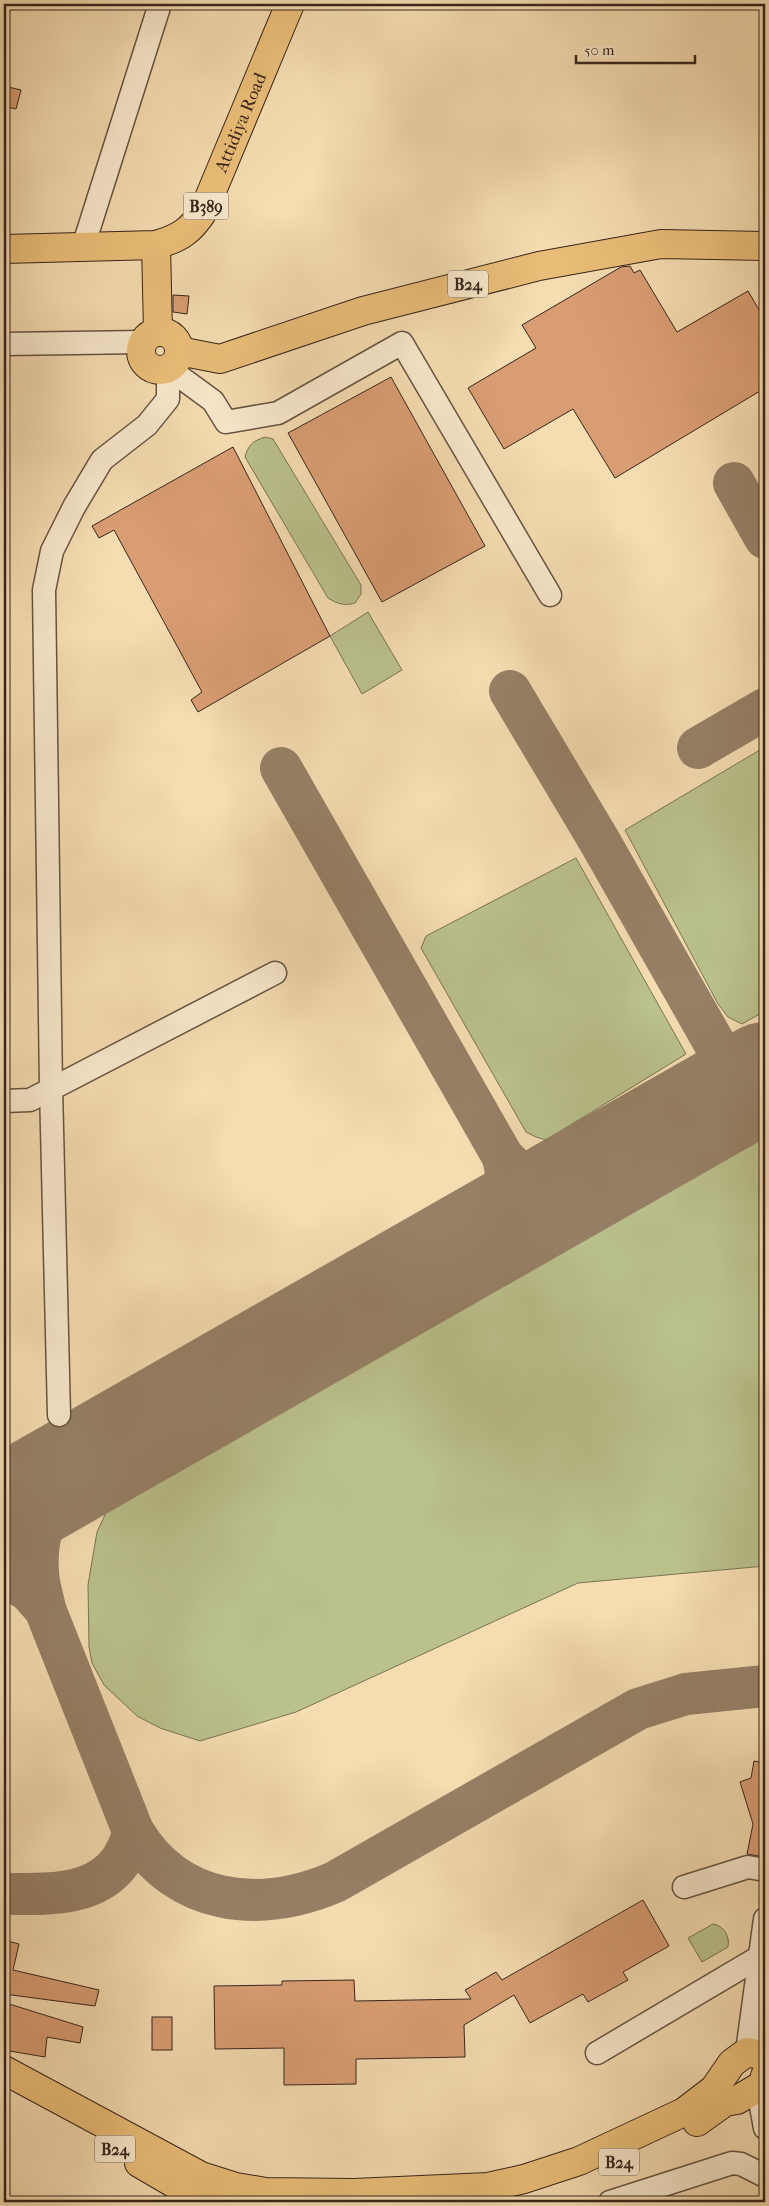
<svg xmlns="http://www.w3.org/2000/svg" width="769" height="2206" font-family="'IM FELL French Canon',serif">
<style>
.green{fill:#bac18d;stroke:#787354}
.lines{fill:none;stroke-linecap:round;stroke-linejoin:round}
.taxiway{stroke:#968066;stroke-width:42}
.runway{stroke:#968066;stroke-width:108}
.building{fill:#d99d73;stroke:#37251c}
.minor-casing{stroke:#665341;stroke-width:25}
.major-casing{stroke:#37251c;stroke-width:30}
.minor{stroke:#f8e8cc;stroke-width:22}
.major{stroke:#eabe78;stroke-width:28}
.labels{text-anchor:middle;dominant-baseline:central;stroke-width:4.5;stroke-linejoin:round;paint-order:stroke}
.shield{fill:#f8e8cc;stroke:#716051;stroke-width:1}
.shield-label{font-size:16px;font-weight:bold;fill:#37251c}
.street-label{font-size:18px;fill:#37251c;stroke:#f8e8cc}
</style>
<rect width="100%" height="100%" fill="#f5dcb1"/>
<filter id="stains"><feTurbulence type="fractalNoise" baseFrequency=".004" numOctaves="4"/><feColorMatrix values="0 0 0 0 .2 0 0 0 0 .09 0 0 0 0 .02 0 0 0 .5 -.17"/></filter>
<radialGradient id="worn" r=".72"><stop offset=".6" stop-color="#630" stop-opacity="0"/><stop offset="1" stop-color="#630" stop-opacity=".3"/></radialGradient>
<g class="green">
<path d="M265,437L273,439L361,585V594L355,603C345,606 337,604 328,598L245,457C248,445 253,441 265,437Z"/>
<path d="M368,612L402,670L362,694L330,636Z"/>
<path d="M765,747V1011L742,1024L728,1017L718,1004L625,830Z"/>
<path d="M576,858L686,1054L546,1140L536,1137L526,1132L421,948L426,936Z"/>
<path d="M765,1137V1566L578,1583L296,1712L200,1741L160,1728L137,1716L104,1685L92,1663L89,1647L88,1585L97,1532L110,1504Z"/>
<path d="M713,1924C724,1926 730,1936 728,1947L702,1962L688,1938Z"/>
</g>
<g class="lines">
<g class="taxiway">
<path d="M734,483L765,538"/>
<path d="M510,691L600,842L741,1090"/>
<path d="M698,748L765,709"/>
<path d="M281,768L503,1157C530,1186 552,1186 589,1177"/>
<path d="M472,1244C499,1216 513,1197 503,1157"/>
<path d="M4,1575L30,1592L45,1609L133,1831C177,1906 260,1914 335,1882L638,1709L686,1694L765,1686"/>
<path d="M45,1609C43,1597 38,1584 38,1571C34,1516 61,1489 99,1456"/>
<path d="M4,1894C45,1894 96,1898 122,1859C127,1850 132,1841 133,1831"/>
</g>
<path class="runway" d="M4,1510L765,1076"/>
</g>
<g class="building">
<path d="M4,86L21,90L16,109L4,106Z"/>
<path d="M630,266L634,273L640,270L677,332L748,291L765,320V388L615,478L573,409L504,449L468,388L536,348L522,325L621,267Z"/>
<path d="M173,295L189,296L187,314L173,312Z"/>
<path d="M391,377L485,546L382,602L288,433Z"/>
<path d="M233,447L330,636L198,712L191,700L202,692L114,530L99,538L92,526Z"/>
<path d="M754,1761L765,1763V1857L747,1854L753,1824L740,1782L751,1778Z"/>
<path d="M643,1900L669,1946L623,1972L628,1980L588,2002L583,1994L530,2023L514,1995L464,2025L465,2057L356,2059V2084L284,2085V2048L215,2049L214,1986L282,1985V1981L354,1980L355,2001L471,1999L465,1990L496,1972L502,1980Z"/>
<path d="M4,1940L19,1944L13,1970L99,1990L95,2006L4,1994Z"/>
<path d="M6,2003L83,2027L80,2043L47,2037L45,2057L4,2050V2017Z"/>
<rect x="152" y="2017" width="20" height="33"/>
</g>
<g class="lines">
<defs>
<g id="minor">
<path d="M83,247L160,4"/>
<path d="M4,344L143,342"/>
<path d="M4,1101L30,1100L275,973"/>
<path d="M59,1415L51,1088L44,590L52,551L74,507L102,460L147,425L168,399V368L213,401L226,422L278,413L402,343L550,595"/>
<path d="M684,1887L748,1867L765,1870"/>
<path d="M747,2052L765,1919"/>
<path d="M597,2053L761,1956"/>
<path d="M764,2084L760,2101L765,2128"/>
<path d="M610,2202L732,2163L741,2164L765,2176"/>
</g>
<g id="major">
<path d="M156,245L158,332"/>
<path id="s1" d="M4,249L156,245C180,238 191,231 204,210L290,4"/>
<circle cx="160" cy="351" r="19"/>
<path d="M179,351L220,359L363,311L539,266L661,244L765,246"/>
<path d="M4,2070L201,2176L236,2187L266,2192L354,2193L488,2187L524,2179L579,2161L684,2112L714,2089L732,2063L747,2052L765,2056"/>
<path d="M697,2122L725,2102L737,2100L764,2084L765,2076"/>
<path d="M139,2163L180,2187L216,2197"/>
</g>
</defs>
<use href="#minor" class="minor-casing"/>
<use href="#major" class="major-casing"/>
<use href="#minor" class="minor"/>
<use href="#major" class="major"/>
</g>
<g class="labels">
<g class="shield">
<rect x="183.5" y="192.5" width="45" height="27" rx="4"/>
<rect x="448" y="270.5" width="40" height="27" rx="4"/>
<rect x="95" y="2135.5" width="40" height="27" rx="4"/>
<rect x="599" y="2148.5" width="40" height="27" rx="4"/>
</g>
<g class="shield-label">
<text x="206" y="206">B389</text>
<text x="468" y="284">B24</text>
<text x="115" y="2149">B24</text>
<text x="619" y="2162">B24</text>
</g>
<g class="street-label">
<text stroke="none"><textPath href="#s1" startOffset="308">Attidiya Road</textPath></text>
</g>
</g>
<rect width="769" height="2206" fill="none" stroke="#f5dcb1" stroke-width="20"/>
<rect x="5" y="5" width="759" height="2196" fill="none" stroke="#37251c" stroke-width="2.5"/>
<rect x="10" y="10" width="749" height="2186" fill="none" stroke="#37251c"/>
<path d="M576 55v8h119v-8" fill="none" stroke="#37251c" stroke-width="2.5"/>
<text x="584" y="55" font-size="15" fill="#37251c" stroke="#f8e8cc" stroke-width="4" paint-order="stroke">50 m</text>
<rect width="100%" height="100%" filter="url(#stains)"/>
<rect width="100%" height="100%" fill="url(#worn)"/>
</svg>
